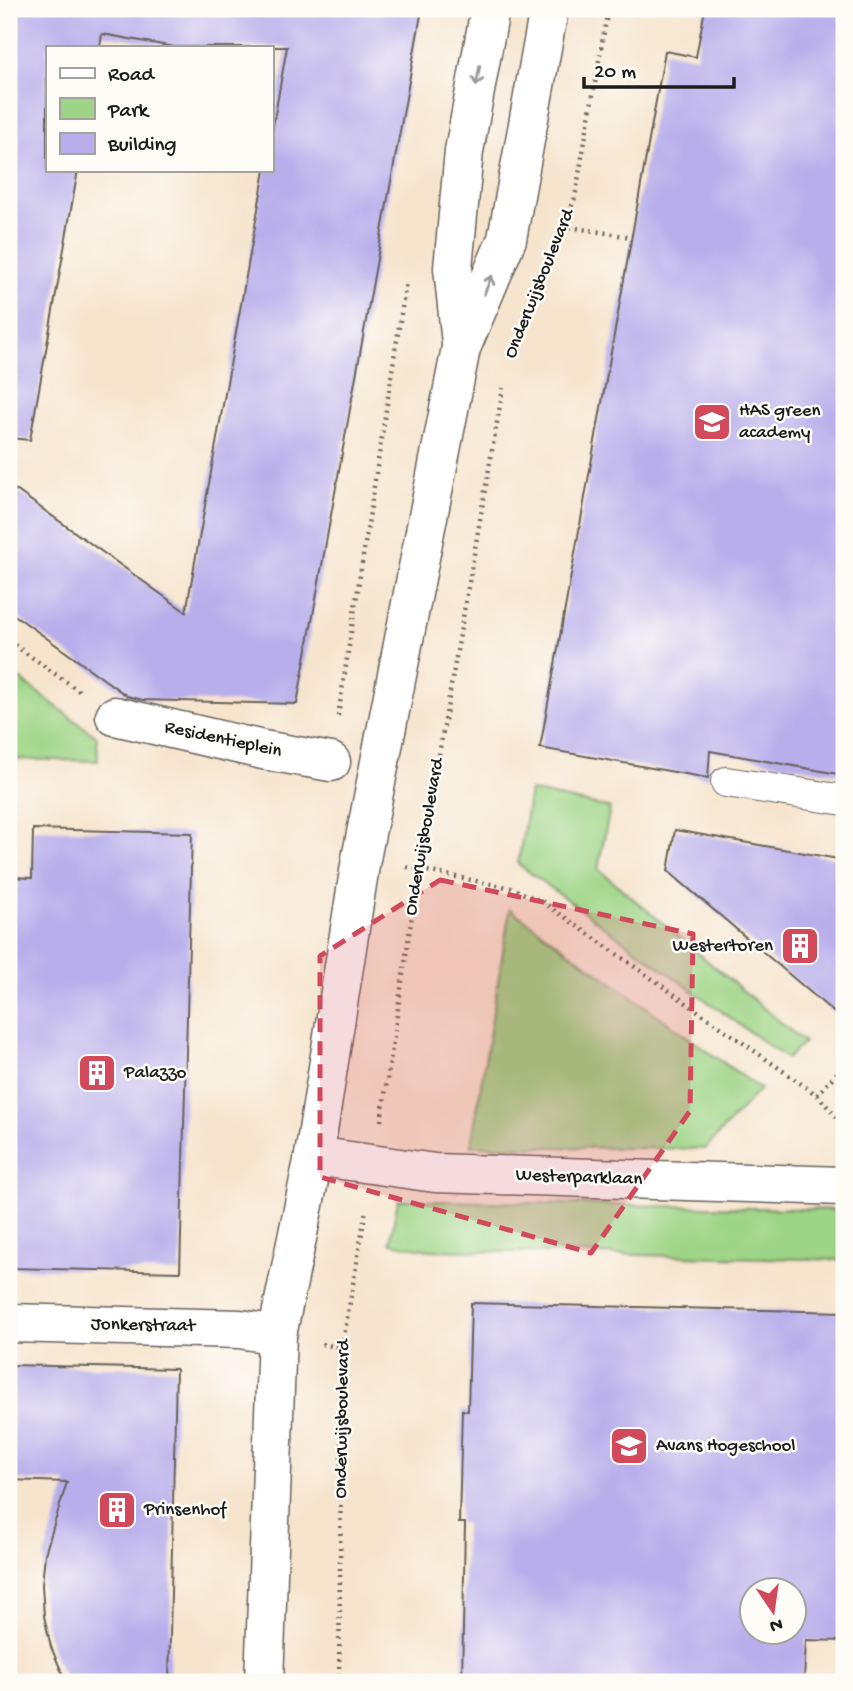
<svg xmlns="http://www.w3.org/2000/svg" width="853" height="1691" font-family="'Gochi Hand',sans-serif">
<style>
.green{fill:#9ed485;stroke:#5d7850;stroke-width:2}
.building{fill:#b8aeeb;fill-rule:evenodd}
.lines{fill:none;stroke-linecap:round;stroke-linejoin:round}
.service-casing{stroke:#68625a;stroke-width:32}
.minor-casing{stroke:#68625a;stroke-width:41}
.tertiary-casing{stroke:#68625a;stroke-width:41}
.path{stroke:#68625a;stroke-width:4.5;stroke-dasharray:2 5;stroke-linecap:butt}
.service{stroke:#fff;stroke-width:30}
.minor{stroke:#fff;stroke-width:38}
.tertiary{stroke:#fff;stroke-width:38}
.oneway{stroke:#999}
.marked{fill:#d1495b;fill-opacity:0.2;stroke:#d1495b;stroke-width:5;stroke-dasharray:14 9;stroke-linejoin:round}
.labels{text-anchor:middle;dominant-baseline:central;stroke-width:5;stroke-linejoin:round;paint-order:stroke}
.street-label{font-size:19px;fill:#1c1c1c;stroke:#fdfcf7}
.poi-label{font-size:19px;fill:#1c1c1c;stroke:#fdfcf7;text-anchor:start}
</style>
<rect width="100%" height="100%" fill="#fdfcf7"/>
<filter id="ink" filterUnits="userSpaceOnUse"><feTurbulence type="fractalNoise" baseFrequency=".0143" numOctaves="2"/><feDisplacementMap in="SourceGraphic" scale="14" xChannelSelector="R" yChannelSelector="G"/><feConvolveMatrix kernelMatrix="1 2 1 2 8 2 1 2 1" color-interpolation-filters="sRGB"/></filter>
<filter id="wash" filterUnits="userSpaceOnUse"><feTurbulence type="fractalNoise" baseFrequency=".00686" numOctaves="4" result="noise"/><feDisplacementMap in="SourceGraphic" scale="28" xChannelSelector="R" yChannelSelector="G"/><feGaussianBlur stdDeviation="1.57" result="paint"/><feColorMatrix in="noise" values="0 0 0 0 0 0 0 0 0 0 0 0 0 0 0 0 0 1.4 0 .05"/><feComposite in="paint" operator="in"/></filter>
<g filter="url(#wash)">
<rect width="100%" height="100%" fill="#f6e4cd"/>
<g class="green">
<path d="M9,671L97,737L98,761L9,759Z"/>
<path d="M530,791L610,808L598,869L804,1042L787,1059L518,864Z"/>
<path d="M510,909L760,1089L705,1149L471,1146Z"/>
<path d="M398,1200L844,1210V1260L430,1250L390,1243Z"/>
</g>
<g id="blocks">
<g class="building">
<path d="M9,9H422L297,704L143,700L127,696L9,611V485L186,612L265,170H271V137L287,47H174L102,34L100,47H47V170H78L30,440L9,438Z"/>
<path d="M705,9H844V775L710,751L708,778L540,748L665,51L696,57Z"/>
<path d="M33,829L192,833L180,1272L9,1268V877L32,878Z"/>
<path d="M675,830L844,860V1021L668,871Z"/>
<path d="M471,1303L844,1312V1641L806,1640L804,1682H462L465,1523H459L462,1410L468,1411ZM752,1590H794V1632H752Z"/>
<path d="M9,1365L176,1369L169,1682H66L51,1647L44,1616L42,1585L45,1554L67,1482L9,1480Z"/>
</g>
</g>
</g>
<g filter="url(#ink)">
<use href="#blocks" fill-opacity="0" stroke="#68625a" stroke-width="2"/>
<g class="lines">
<defs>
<path id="service" d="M726,782L844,800"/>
<g id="minor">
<path d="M115,716L263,750L331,762"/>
<path d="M314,1156L435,1173L844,1186"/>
<path d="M9,1323L240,1329L277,1335"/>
</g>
<g id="tertiary">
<path d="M461,343L453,268L464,151L490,9"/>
<path d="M264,1682L277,1335L314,1156L361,859L461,348L507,239L549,9"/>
</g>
</defs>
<use href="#service" class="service-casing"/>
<use href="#minor" class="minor-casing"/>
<use href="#tertiary" class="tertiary-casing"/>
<g class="path">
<path d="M563,226L631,237"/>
<path d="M555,245L575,198L608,9"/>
<path d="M9,641L79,691"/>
<path d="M338,716L406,282"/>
<path d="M407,867L511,888L543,902L817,1095L844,1125"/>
<path d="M817,1095L844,1065"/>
<path d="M381,1121L419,869L503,388"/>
<path d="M322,1344L342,1348"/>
<path d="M339,1682L342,1348L366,1209"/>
</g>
<use href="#service" class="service"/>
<use href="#minor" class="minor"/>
<use href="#tertiary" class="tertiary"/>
</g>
<defs><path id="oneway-shaft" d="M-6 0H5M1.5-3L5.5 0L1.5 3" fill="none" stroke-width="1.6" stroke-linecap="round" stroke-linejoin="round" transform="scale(1.75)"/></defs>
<g class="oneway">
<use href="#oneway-shaft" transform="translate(478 76) rotate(100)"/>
<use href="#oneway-shaft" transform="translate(488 285) rotate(-67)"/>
</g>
</g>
<path class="marked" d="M440,880L693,934L690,1111L591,1253L320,1177V956Z"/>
<defs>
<symbol id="university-square" viewBox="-11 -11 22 22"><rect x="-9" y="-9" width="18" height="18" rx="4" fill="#d1495b" stroke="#fdfcf7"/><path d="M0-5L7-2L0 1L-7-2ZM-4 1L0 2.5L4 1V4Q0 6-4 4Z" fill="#fff"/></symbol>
<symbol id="building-square" viewBox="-11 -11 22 22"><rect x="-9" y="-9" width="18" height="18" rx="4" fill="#d1495b" stroke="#fdfcf7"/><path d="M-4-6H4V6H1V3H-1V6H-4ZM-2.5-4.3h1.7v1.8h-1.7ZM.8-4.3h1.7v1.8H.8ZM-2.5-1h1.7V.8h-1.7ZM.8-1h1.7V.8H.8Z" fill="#fff"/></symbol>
</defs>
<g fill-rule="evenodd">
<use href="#university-square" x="690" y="400" width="44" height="44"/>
<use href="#building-square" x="778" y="924" width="44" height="44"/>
<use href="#building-square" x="75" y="1051" width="44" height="44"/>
<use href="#university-square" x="607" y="1424" width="44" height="44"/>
<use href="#building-square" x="95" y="1488" width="44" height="44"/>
</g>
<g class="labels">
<g class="street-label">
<text transform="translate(540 284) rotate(-68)">Onderwijsboulevard</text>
<text transform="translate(223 740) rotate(12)">Residentieplein</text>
<text transform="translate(425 837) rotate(-80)">Onderwijsboulevard</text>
<text transform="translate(579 1178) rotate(2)">Westerparklaan</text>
<text transform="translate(143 1326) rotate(1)">Jonkerstraat</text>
<text transform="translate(343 1419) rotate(-89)">Onderwijsboulevard</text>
</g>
<g class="poi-label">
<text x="739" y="411">HAS green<tspan x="739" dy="22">academy</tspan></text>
<text x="773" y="946" text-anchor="end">Westertoren</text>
<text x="124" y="1073">Palazzo</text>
<text x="656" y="1446">Avans Hogeschool</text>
<text x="144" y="1510">Prinsenhof</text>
</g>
</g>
<rect width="853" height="1691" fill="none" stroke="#fdfcf7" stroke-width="35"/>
<rect x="46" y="46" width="228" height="126" fill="#fdfcf7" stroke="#a3a29f" stroke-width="2"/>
<rect x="60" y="68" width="35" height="10" fill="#ffffff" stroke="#a3a29f" stroke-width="2"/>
<text x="108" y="80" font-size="21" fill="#1c1c1c">Road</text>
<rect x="60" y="98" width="35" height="21" fill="#9ed485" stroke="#a3a29f" stroke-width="2"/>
<text x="108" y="116" font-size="21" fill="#1c1c1c">Park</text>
<rect x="60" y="133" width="35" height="21" fill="#b8aeeb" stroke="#a3a29f" stroke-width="2"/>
<text x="108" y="150" font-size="21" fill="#1c1c1c">Building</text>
<g transform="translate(773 1611) rotate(167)"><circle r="33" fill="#fdfcf7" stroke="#a3a29f" stroke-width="2"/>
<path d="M0-5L12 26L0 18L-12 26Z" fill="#d1495b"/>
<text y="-10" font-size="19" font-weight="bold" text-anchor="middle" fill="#1c1c1c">N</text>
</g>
<path d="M584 77v10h150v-10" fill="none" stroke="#1c1c1c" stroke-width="3.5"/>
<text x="594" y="77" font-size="21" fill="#1c1c1c" stroke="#fdfcf7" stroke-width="5" paint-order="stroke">20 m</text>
</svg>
